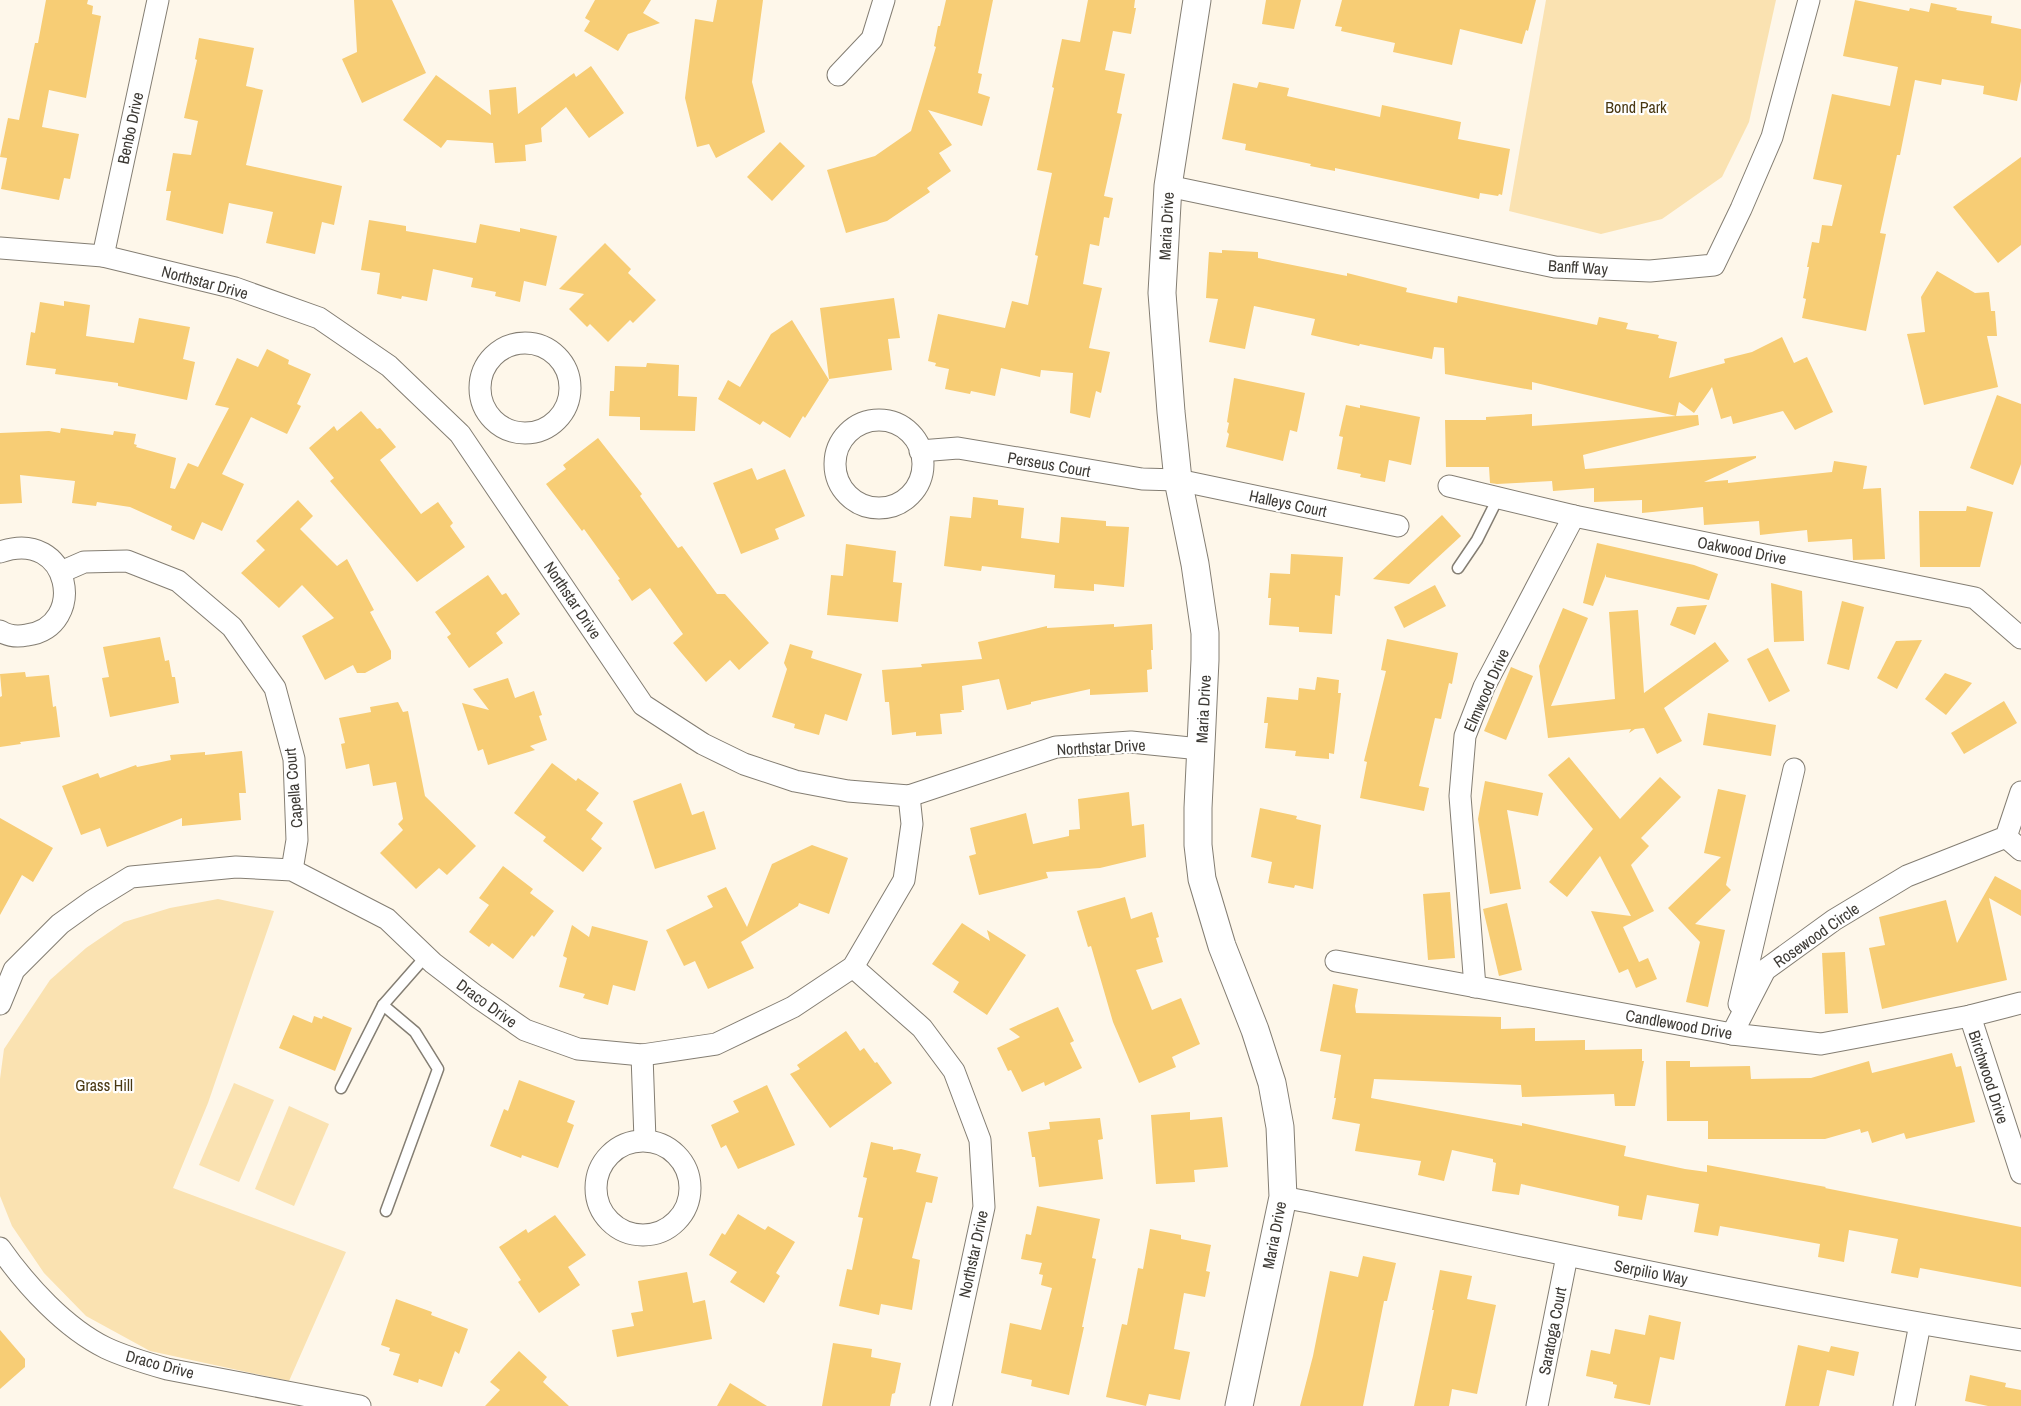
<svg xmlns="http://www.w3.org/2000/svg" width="2021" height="1406" font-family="'Archivo Narrow',sans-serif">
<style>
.green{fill:#fae2b1}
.building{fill:#f7cd75}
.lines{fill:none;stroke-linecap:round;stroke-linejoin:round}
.service-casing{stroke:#847e73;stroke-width:13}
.minor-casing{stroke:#847e73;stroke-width:23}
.tertiary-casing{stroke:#847e73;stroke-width:29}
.service{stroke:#fff;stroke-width:10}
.minor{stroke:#fff;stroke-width:21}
.tertiary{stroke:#fff;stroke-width:27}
.labels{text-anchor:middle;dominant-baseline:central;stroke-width:4.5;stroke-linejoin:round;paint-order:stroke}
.park-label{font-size:16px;fill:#493812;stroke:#fff}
.street-label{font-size:16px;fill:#3d3a35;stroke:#fff}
</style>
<rect width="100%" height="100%" fill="#fef7ea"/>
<g class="green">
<path d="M1546,0H1776L1749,122L1722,177L1662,219L1601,234L1509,211Z"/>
<path d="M218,899L274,911L208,1103L173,1188L346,1252L289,1381L150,1351L86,1316L44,1273L12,1226L0,1196V1079L4,1049L50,980L86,948L124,922L170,908Z"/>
<path d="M234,1083L274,1100L239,1182L199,1165Z"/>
<path d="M289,1106L329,1124L294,1206L255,1189Z"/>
</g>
<g class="building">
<path d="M46,0H88L87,4L93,6L92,14L101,16L86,98L49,90L42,127L79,134L70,179L64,178L59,200L1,189L7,158L0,157L8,118L19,120L35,43H38Z"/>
<path d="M354,0H392L426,73L362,103L342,59L357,52Z"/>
<path d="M595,0H651L643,13L660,23L628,34L618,51L584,31L590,21L585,18Z"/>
<path d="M717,0H763L752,82L765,132L716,158L709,144L697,147L685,98L695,19L713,22Z"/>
<path d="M946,0H993L978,73L982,74L978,93L990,97L982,126L928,110L952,145L939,153L951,171L927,188L930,192L887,221L846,233L827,170L875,156L911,131L936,47L934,46L938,26H940Z"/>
<path d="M1088,0H1135L1134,8H1136L1131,34L1113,31L1105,70L1125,74L1117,113L1122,114L1104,196L1113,198L1109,218L1104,217L1099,246L1090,244L1083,284L1102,288L1089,348L1110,352L1101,393L1096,391L1090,418L1070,413L1073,373L1041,370L1040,377L1001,368L995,396L971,391L970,394L945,389L949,369L935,366L936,363L928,361L938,314L1005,328L1012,301L1028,305L1038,256L1035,255L1052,173L1037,170L1054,88L1052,87L1062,39L1080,42Z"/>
<path d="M1266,0H1301L1294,29L1262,24Z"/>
<path d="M1342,0H1536L1528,31L1526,30L1522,44L1460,29L1452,65L1393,52L1395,43L1341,31L1342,27L1335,26Z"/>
<path d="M1855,0L1909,11L1910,8L1929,12L1931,3L1957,8L1956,10L1992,16L1991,23L2021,29V81L2017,101L1983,94L1984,86L1942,79L1941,85L1915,80L1900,155H1897L1880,233L1886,234L1866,331L1802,318L1806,299L1803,298L1809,267H1807L1812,242L1819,243L1822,225L1832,226L1842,185L1813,179L1832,94L1890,106L1898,67L1843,56Z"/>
<path d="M199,38L254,48L246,86L263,90L246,165L342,186L334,225L322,222L315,254L266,243L273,212L229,203L223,234L166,220L171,191H166L173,153L191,155L198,121L184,118L197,60L195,59Z"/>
<path d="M591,66L624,113L589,138L566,107L541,128L542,142L525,145L526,161L495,163L493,143L447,140L441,148L403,120L436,75L491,115L489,90L516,87L518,114L574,73L576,77Z"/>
<path d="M1259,82L1289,88L1287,96L1380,117L1382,105L1461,122L1458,139L1510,149L1502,195L1499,194L1498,196L1480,193L1479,199L1335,168V171L1310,166L1311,164L1245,150L1246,144L1222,139L1233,83L1257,88Z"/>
<path d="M780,142L805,166L772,201L747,177Z"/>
<path d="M2021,157V245L1998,263L1953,207Z"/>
<path d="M369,220L406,226V231L476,243L480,224L520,232V228L557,236L546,286L524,281L520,302L495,296L496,292L471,287L473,278L433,269L427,301L402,296L401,299L377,294L380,273L361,270Z"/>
<path d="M605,243L631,269L628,273L656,300L633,323L630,320L608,342L590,324L587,327L569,309L584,294L559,289Z"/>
<path d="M1222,250L1258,252V258L1347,276V273L1407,288L1406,292L1457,303L1458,296L1597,325L1599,317L1628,323L1626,329L1659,335L1658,338L1677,342L1669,378L1725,363L1724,359L1752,352L1782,337L1794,363L1807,357L1833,412L1795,430L1783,411L1733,424L1731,416L1721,419L1712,387L1694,413L1679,402L1676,416L1698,415L1699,425L1583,455L1585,469L1756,456V458L1704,482L1728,480V483L1832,472L1834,461L1867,466L1863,489L1881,488L1885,559L1853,560L1852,539L1808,542L1807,530L1760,535L1759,521L1704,525L1703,507L1642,513V500L1594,502V488L1553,491L1552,481L1497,484L1490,483L1489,467H1446L1445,420H1486V417L1532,414V426L1676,416L1532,382V390L1445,374L1444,348L1434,347L1432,359L1360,344L1359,346L1311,335L1315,319L1254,306L1245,349L1209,342L1218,299L1206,298L1209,252L1222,253Z"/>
<path d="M1937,271L1975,293L1989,292L1991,311H1995L1997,336H1987L1998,387L1924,405L1907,334L1925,332L1921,297Z"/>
<path d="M894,298L900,338L888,339L892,370L829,379L820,308Z"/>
<path d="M64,301L90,305L86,336L134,343L139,318L190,327L183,359L195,362L187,400L118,386V383L55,374L56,369L26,365L31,332L35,333L40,302L64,306Z"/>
<path d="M792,320L829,380L805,418L803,416L790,438L763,421L760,425L718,399L728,380L740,387L771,334Z"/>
<path d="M267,349L289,360L288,364L311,374L297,404L301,406L287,434L251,417L222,474L244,484L222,531L202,522L194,540L171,530L172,526L130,507L97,502L96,506L72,503L75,481L20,475L22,503L0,504V433L49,431L60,433L61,428L113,435L114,431L136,434L134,444L137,445L136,447L176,458L170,488L175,489L188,463L198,467L229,408L215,405L237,358L258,367Z"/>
<path d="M647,363L679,365L678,396L697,397L695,431L640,430V417L609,416L610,391H614L615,366L646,367Z"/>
<path d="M1234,378L1305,393L1297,432L1290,430L1283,461L1226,447L1229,434L1227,432L1229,423L1227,422Z"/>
<path d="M1997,395L2021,404V464L2013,485L1970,468Z"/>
<path d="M1346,405L1360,408V405L1420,417L1411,465L1389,460L1385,482L1360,477L1361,474L1337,469L1343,437L1339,436Z"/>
<path d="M361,411L377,429L380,428L396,447L380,460L421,514L438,502L453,523L450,526L465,547L417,582L330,481L334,478L309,448L334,426L337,431Z"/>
<path d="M598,438L642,494L640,496L678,548L682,546L717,594H725L769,643L739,670L730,660L706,682L673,643L683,634L650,588L632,601L618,580L620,579L584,529L582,531L546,484L566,469L563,465Z"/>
<path d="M752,468L757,480L785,469L805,516L775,529L779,539L741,554L713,483Z"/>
<path d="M973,497L998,500V505L1024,508L1021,538L1059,543L1061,517L1106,521V526L1129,527L1124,587L1094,584V591L1054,588L1055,575L982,566L981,571L944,566L950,516L971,518Z"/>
<path d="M298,500L313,516L300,529L337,566L347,559L374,610L370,612L391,651V659L365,673H357L353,665L325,680L302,636L334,618L302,585L279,608L241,573L265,550L256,541Z"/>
<path d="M1967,506L1993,512L1980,567H1920L1919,511H1966Z"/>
<path d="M1442,515L1461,536L1409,584L1373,579Z"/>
<path d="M1597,543L1694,565L1718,574L1709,600L1606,577V574L1593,606L1583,603Z"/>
<path d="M846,544L896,551L893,582L902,583L898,622L827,615L831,575L843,576Z"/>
<path d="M1291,554L1343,557L1340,596L1335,595L1332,634L1299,632V627L1269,625L1271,598H1268L1270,573L1290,574Z"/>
<path d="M488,575L502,595L506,593L520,614L496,633L503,643L469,668L447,637L451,634L435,612Z"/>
<path d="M1771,583L1802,591L1804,641L1774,642Z"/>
<path d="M1435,585L1446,606L1404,628L1394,607Z"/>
<path d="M1842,601L1864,607L1849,670L1827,664Z"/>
<path d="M1707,605L1695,635L1670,625L1677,607Z"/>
<path d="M1563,608L1588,618L1551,706L1615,699L1609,612L1638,610L1644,693L1715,642L1729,661L1664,708L1682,741L1657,754L1644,728L1635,729L1629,733L1631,729L1548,738L1539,666Z"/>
<path d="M1114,624V627L1152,624L1153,650H1151L1152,669L1147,670L1148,692L1090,695V689L1031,702V704L1007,710L999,679L962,686L964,710H961L962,712L940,714L942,734L916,736V732L892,735L889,702H885L882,670L922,667L921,664L982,659L978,642L1047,626V628Z"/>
<path d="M160,637L165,661L169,660L172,677H175L179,703L110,717L102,678L109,677L103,647Z"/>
<path d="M1387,639L1458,653L1452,684L1449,683L1441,719L1435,718L1419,786L1429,788L1424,811L1360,798L1367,762L1364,761L1386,671L1381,670Z"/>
<path d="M1922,640L1897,689L1877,678L1896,641Z"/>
<path d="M790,644L813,651L811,658L862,674L847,721L825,714L819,735L794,728L795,724L772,717L787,669L784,663Z"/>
<path d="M1768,648L1790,691L1769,702L1747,659Z"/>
<path d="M1511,667L1533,676L1506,740L1484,731Z"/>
<path d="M25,672L26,677L49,675L53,707L56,706L60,737L20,742L21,744L0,747V697L2,696L0,674Z"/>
<path d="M1945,673L1972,683L1946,715L1925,699Z"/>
<path d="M1317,677L1339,680L1338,693H1341L1334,754L1329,753V759L1295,756L1296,751L1265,748L1268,723H1264L1267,697L1298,700L1299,688L1315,690Z"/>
<path d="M508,678L515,698L534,691L542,715L539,716L547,740L530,746L535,750L488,765L483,749L478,751L462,703L489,710L473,689Z"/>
<path d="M2004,701L2017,723L1964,754L1951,733Z"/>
<path d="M398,702L403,712L408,711L425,796L476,846L447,875L439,868L416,889L380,853L403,830L398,824L403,819L396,782L373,786L369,764L346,769L341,744L345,743L339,718L371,712L370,707Z"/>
<path d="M1708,713L1776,725L1771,756L1703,745Z"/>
<path d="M242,751L246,793H239L241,820L182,826V818L107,847L100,828L81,835L62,786L98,773L100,778L136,765L137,767L171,760L170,755L205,752V755Z"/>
<path d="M1569,757L1620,819L1660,777L1681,797L1641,838L1649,846L1631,865L1654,911L1623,927L1639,962L1648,958L1657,979L1636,988L1628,969L1619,973L1591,911L1631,916L1600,856L1567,897L1549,882L1593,829L1548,775Z"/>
<path d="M552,763L576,781L578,778L599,793L586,810L603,823L591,839L602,848L583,872L543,841L546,837L514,813Z"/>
<path d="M1485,781L1543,793L1538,816L1507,810L1521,889L1490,894L1478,819Z"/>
<path d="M681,783L692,815L704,811L716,849L655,869L633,801Z"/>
<path d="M1718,789L1746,795L1726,885L1731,890L1695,924L1725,930L1708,1007L1686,1002L1700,942L1668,908L1721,857L1704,853Z"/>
<path d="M1129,792L1132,826L1144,824L1146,857L1100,868L1046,872L1048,878L979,895L969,856L976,854L970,828L1026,813L1033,844L1069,836V830L1080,829L1078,799Z"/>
<path d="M1260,808L1297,816L1296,819L1321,825L1313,889L1295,885L1294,888L1268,883L1272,862L1251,857Z"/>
<path d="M0,818L53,848L33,882L22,875L0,915Z"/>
<path d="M812,845L848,858L829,914L799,903L798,906L741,942L754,968L708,989L695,961L684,966L666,930L713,907L707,896L726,887L747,927L772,864Z"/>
<path d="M503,866L533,889L530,893L554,911L534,937L532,935L513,959L492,943L489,947L469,932L489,905L479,898Z"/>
<path d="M1995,876L2021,890V916L1989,898L2007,980L1882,1009L1869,948L1885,945L1879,917L1946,900L1957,943Z"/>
<path d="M1450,892L1455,958L1428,960L1423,894Z"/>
<path d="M1125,897L1131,919L1152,912L1159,937L1156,938L1163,962L1136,970L1152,1010L1181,998L1200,1044L1172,1057L1176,1067L1139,1083L1113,1022L1091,946L1088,947L1077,911Z"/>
<path d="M1507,903L1522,970L1499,976L1483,909Z"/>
<path d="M962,923L990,941L987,930L1026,955L987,1015L953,992L959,982L932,964Z"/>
<path d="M572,925L589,937L592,926L648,941L635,991L613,985L608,1005L583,998L585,994L559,987L567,958L563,956Z"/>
<path d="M1845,952L1848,1013L1825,1014L1822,953Z"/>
<path d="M1333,984L1358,989L1355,1006L1356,1013L1501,1017V1029L1535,1028V1041L1585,1040V1050L1642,1049V1061H1644L1635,1106H1615L1614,1094L1522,1097L1521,1085L1374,1079L1371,1098L1522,1126V1123L1626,1146L1624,1156L1685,1169L1707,1172V1165L1826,1187L1825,1188L2021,1227V1287L1920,1268L1918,1278L1891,1273L1898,1239L1849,1230L1844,1262L1818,1257L1820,1244L1720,1226L1718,1236L1694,1232L1699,1204L1647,1195L1642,1220L1618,1216L1619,1206L1521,1184L1519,1195L1492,1191L1496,1163L1493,1162V1159L1452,1150L1444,1181L1418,1175L1421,1161L1355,1151L1360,1124L1332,1119L1336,1098H1334L1341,1055L1320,1051Z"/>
<path d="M1058,1007L1074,1041L1070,1043L1082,1068L1045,1086L1044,1082L1022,1092L1011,1070L1008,1071L997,1048L1020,1037L1009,1029Z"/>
<path d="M293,1015L312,1023L314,1016L322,1019L323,1016L352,1028L335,1071L279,1048Z"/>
<path d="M846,1031L860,1051L864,1048L875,1063L877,1062L892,1083L830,1128L790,1074L800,1069L797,1065Z"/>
<path d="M1952,1053L1956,1067L1961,1066L1975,1122L1906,1139L1904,1133L1872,1143L1868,1131L1861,1133L1860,1129L1825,1139H1708V1121H1667L1666,1061H1690V1067L1750,1066L1751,1079L1811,1078L1869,1061L1872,1073Z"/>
<path d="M519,1080L575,1101L567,1122L574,1125L558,1168L522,1155L521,1158L490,1146L504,1109L508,1111Z"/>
<path d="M767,1085L795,1145L738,1169L726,1145L721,1148L711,1125L739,1112L733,1101Z"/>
<path d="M1190,1112V1120L1222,1117L1228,1167L1194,1170L1195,1182L1156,1184L1151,1115Z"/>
<path d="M1100,1118L1103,1139L1098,1140L1103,1179L1039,1187L1035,1157H1032L1028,1132L1050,1129L1049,1122Z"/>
<path d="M871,1142L893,1147V1150L901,1149L921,1154L916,1172L938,1177L932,1203L926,1202L912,1258L920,1260L912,1310L881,1304L879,1315L839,1306L847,1269L852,1270L863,1218L858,1217L867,1178L863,1177Z"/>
<path d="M1037,1206L1100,1219L1092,1258L1096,1259L1082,1327H1084L1069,1395L1031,1386L1032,1380L1001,1373L1010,1323L1041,1330L1052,1288L1041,1285L1043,1275L1039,1274L1042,1263L1021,1259L1026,1234L1031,1235Z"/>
<path d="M738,1214L765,1230L768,1226L795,1242L776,1273L780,1276L764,1303L730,1282L737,1272L709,1255L722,1233L725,1235Z"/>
<path d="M555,1215L586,1255L568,1267L580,1285L539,1313L518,1282L521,1280L499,1247L526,1229L528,1233Z"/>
<path d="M1150,1229L1181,1235V1239L1211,1245L1206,1271L1210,1272L1205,1297L1184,1293L1174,1349L1190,1352L1180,1400L1149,1394L1146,1406L1106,1397L1122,1324L1127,1325L1138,1268L1143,1269Z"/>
<path d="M1363,1256L1396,1263L1387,1301H1384L1363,1406H1300L1313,1356L1330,1271L1358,1277Z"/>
<path d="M1440,1270L1472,1276L1467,1299L1496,1305L1477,1394L1452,1389L1449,1406H1414L1434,1310H1432Z"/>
<path d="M687,1272L693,1303L705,1300L712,1339L617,1357L612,1330L634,1326L631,1313L643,1311L638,1281Z"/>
<path d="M396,1299L432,1312L431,1315L468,1329L459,1354L455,1351L442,1387L419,1379L418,1383L393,1375L400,1354L389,1351L390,1348L381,1345Z"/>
<path d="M1649,1315L1681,1322L1674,1360L1660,1357L1650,1405L1614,1398L1617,1385L1613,1384V1382L1586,1376L1591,1350L1610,1354L1615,1329L1645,1335Z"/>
<path d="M0,1330L25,1359V1367L0,1389Z"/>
<path d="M833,1343L872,1349L871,1357L901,1363L895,1393L892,1394L890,1406H822Z"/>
<path d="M1798,1345L1829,1352L1831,1346L1859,1352L1854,1376L1827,1370L1819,1406H1785Z"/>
<path d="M519,1351L547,1377L543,1382L569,1406H485L500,1390L490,1382Z"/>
<path d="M1970,1375L2006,1383L2005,1387L2021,1390V1406H1988L1965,1401Z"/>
<path d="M730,1383L767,1406H717Z"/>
</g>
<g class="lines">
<defs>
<g id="service">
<path d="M1458,568L1477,540L1498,498"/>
<path d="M341,1088L383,1005"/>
<path d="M386,1211L438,1069L415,1032L383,1005L426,956"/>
</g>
<g id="minor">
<path d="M838,75L872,39L884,0"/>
<path d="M1168,186L1555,267L1650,271L1714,265L1741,209L1772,137L1809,0"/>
<path d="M0,248L103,256L235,288L319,318L389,366L460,434L643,705L703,744L744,764L795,781L848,791L909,796L1056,747L1131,742L1200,749"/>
<path d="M103,256L158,0"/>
<circle cx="525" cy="388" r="45"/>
<circle cx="879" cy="464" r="44"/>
<path d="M920,451L958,448L1142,479L1178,480L1398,526"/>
<path d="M1449,486L1574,516L1975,598L2021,638"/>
<path d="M0,552C71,527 88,627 27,635C18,637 8,636 0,631"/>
<path d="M61,572L84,562L127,561L178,581L232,627L275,688L294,759L297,840L292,870"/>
<path d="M2006,837L2021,850"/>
<path d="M1336,961L1732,1034L1821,1044L1970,1016L2021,1003"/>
<path d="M853,967L922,1028L954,1071L980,1140L984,1207L941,1406"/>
<path d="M1475,987L1460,796L1465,736L1484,687L1574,516"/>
<path d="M0,1004L14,970L60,924L92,901L131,877L236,867L292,870L387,919L433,963L476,996L525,1030L578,1049L642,1055L716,1044L793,1007L853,967L904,880L912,824L909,796"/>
<path d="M1739,1004L1794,769"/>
<path d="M1970,1016L2021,1173"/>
<path d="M1732,1034L1765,970L1834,920L1907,876L2006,837L2021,792"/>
<path d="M642,1055L645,1140"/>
<circle cx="643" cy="1188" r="47"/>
<path d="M1283,1197C1528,1246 1773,1301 2021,1340"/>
<path d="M0,1248C26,1285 65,1328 106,1348C125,1357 146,1363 167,1369L360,1406"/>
<path d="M1537,1406L1567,1256"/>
<path d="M1904,1406L1920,1324"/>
</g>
<path id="tertiary" d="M1197,0L1168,186L1162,293L1171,412L1178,480L1195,564L1205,633V660L1198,808V845L1202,879L1222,946L1255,1030L1272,1083L1280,1127L1283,1197L1239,1406"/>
</defs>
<use href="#service" class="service-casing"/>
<use href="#minor" class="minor-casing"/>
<use href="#tertiary" class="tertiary-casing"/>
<use href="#service" class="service"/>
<use href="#minor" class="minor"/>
<use href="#tertiary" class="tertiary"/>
</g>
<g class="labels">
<g class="park-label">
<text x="1636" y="107">Bond Park</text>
<text x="104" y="1085">Grass Hill</text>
</g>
<g class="street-label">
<text transform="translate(130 128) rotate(-78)">Benbo Drive</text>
<text transform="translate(1166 226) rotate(-87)">Maria Drive</text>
<text transform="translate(1578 267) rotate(4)">Banff Way</text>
<text transform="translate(205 282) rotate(15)">Northstar Drive</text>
<text transform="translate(1049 464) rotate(10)">Perseus Court</text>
<text transform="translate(1288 503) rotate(12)">Halleys Court</text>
<text transform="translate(1742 550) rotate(11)">Oakwood Drive</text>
<text transform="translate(573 600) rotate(56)">Northstar Drive</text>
<text transform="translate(1486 690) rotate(-66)">Elmwood Drive</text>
<text transform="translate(1203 709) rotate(-87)">Maria Drive</text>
<text transform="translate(1101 747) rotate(-3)">Northstar Drive</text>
<text transform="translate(293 788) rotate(-95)">Capella Court</text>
<text transform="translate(1816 935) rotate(-35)">Rosewood Circle</text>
<text transform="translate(487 1003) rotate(36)">Draco Drive</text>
<text transform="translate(1679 1024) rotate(10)">Candlewood Drive</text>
<text transform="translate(1989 1077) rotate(72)">Birchwood Drive</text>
<text transform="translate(1274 1235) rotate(-79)">Maria Drive</text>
<text transform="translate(973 1254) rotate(-78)">Northstar Drive</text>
<text transform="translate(1651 1272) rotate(11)">Serpilio Way</text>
<text transform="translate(1552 1331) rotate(-79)">Saratoga Court</text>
<text transform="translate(160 1364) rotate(15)">Draco Drive</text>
</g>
</g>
</svg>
